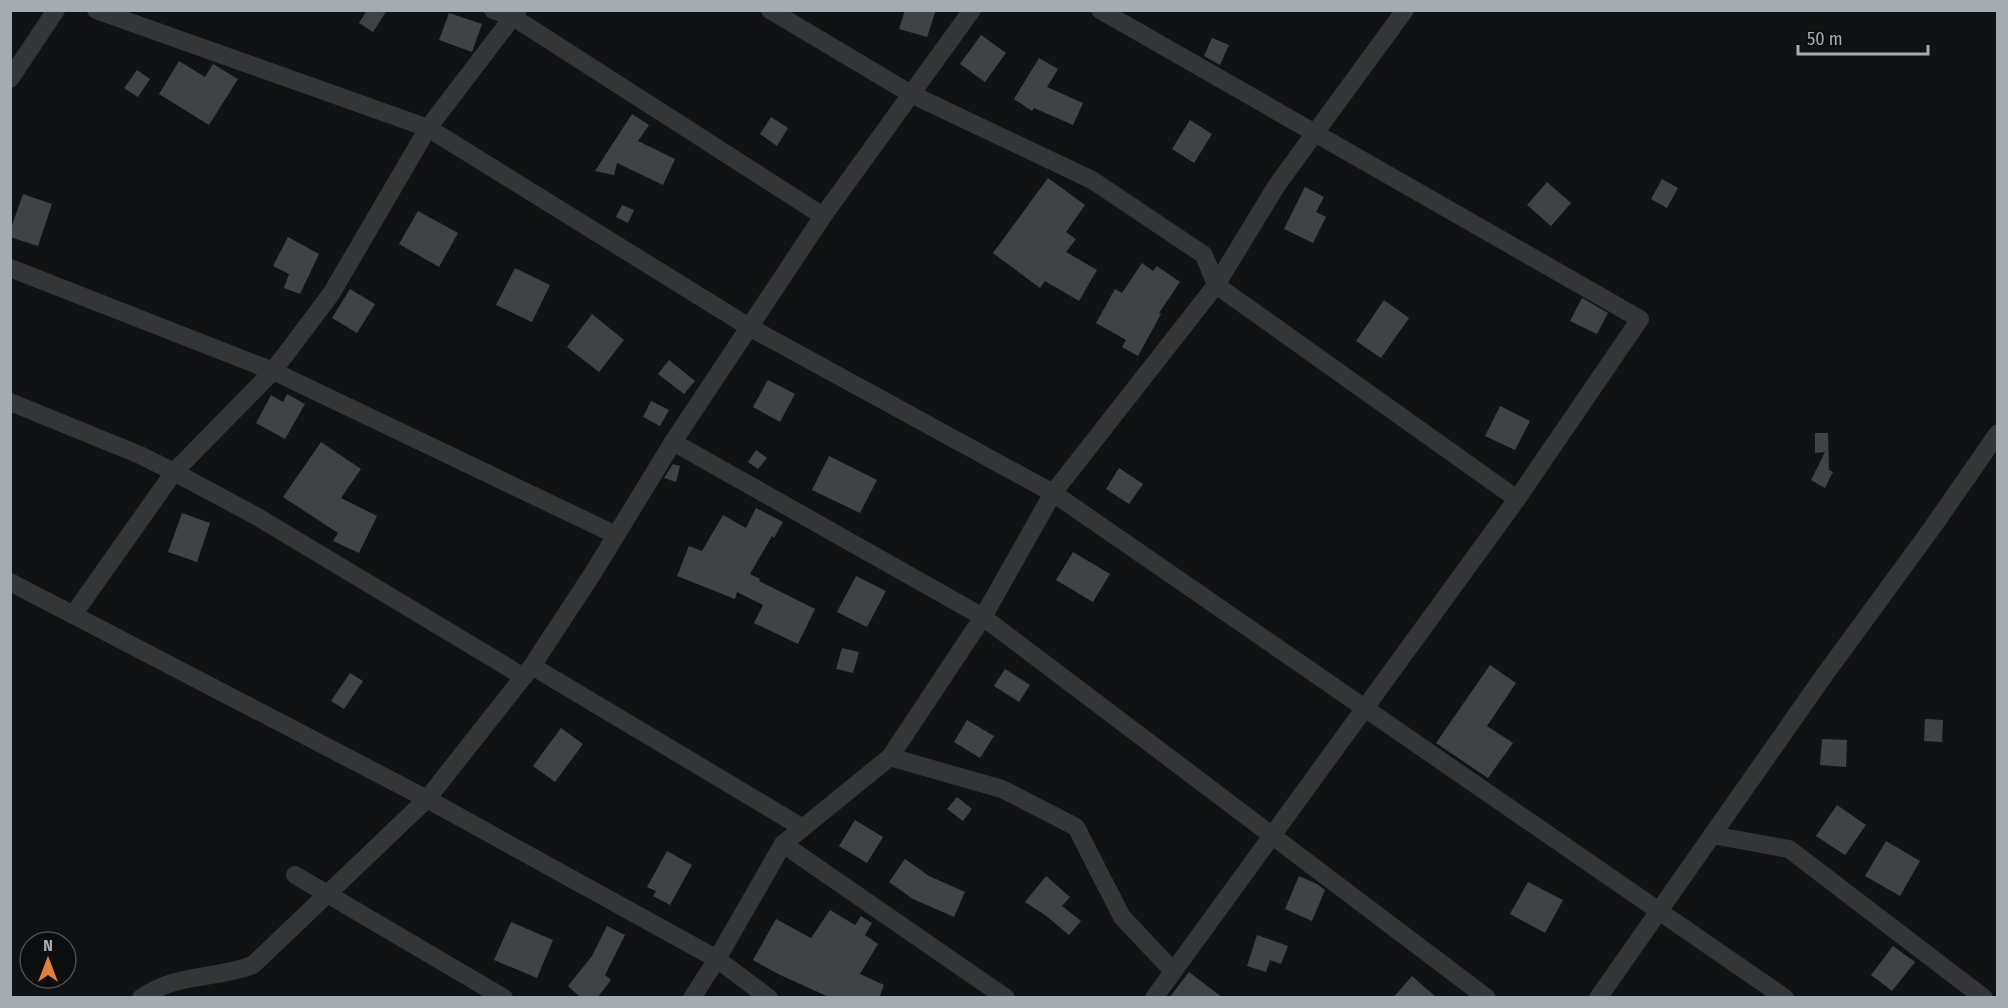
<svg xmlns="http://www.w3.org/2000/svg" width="2008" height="1008" font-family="'Fira Sans Condensed',sans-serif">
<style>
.building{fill:#404345}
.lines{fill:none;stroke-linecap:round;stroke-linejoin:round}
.minor{stroke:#333537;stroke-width:18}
</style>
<rect width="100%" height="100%" fill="#111213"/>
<g class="building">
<path d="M367,10H387L373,32L359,23Z"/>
<path d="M905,10H936L927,37L899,29Z"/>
<path d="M449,13L482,24L472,52L439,40Z"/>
<path d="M981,35L1006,53L985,82L960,64Z"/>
<path d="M1212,38L1229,45L1220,65L1204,56Z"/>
<path d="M1039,58L1058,69L1047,87L1083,103L1073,125L1034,108L1032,111L1014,99Z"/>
<path d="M179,61L205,77L213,64L238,79L209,125L159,94Z"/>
<path d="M137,70L150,79L138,97L124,88Z"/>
<path d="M632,114L649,125L638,141L675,159L663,185L617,163L614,175L595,171Z"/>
<path d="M771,117L788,128L777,146L760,134Z"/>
<path d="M1190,120L1212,134L1194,163L1172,149Z"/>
<path d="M1048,178L1085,205L1066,232L1076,239L1066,252L1097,270L1079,301L1045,281L1040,288L993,253Z"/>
<path d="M1662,179L1678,188L1667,208L1651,199Z"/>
<path d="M1547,182L1571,203L1551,226L1527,205Z"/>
<path d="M1305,187L1324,197L1316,212L1326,217L1313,243L1284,229Z"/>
<path d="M23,194L52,204L38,246L10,237V231Z"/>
<path d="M622,205L634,210L628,223L616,217Z"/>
<path d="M418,211L458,233L439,267L399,244Z"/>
<path d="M288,237L319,254L300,294L284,288L289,274L273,266Z"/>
<path d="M1142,263L1153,271L1157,266L1180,282L1159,313L1161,314L1138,356L1122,347L1126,340L1096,323L1115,289L1122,293Z"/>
<path d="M515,268L550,285L532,322L496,305Z"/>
<path d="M350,289L375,304L357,333L332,318Z"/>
<path d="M1582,298L1608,313L1597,334L1570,321Z"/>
<path d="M1384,300L1409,318L1381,358L1356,341Z"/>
<path d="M592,314L624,340L599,372L567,347Z"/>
<path d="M669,360L695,381L684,394L658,374Z"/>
<path d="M768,380L795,394L780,422L753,407Z"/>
<path d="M287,394L305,404L285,439L256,423L271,395L283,402Z"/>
<path d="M651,401L669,410L660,426L643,417Z"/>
<path d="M1500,406L1530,421L1515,450L1485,436Z"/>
<path d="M1815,433H1828L1829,470L1833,472L1825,488L1811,480L1825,452L1815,453Z"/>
<path d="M321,442L361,469L341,498L377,516L359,553L333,541L338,533L283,497Z"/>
<path d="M756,450L767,458L758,469L748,462Z"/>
<path d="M829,456L877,480L860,513L812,490Z"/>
<path d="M673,464L680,466L676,482L664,478Z"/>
<path d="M1119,468L1143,484L1129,504L1106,489Z"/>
<path d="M756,508L783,522L774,538L772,536L750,574L760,579L759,581L815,609L798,644L754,623L763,605L737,592L735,599L677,576L689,546L702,551L723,515L746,528Z"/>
<path d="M182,513L210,523L197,562L168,552Z"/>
<path d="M1073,552L1110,574L1093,602L1056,580Z"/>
<path d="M856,576L886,591L867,627L837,612Z"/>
<path d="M842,648L859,652L853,673L836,669Z"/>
<path d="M1490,665L1516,683L1487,726L1513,743L1488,778L1436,743Z"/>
<path d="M1005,669L1030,685L1019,702L994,686Z"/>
<path d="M350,673L363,681L344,709L331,701Z"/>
<path d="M1925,719L1943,720L1942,742L1924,741Z"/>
<path d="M967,720L994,736L980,758L954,742Z"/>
<path d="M561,728L583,744L555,782L533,766Z"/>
<path d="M1822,739L1847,740L1846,767L1820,765Z"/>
<path d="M957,797L972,809L963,821L947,809Z"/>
<path d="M1837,805L1866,825L1845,855L1816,836Z"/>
<path d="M855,820L883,837L867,863L839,846Z"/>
<path d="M1886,841L1920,861L1900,896L1865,876Z"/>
<path d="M667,851L692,865L670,905L653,896L656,891L647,887Z"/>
<path d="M905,859L929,876L965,892L954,917L913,899L889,882Z"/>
<path d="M1046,876L1070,897L1062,906L1081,921L1069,935L1045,915L1025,902Z"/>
<path d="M1299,876L1317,884L1325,890L1312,921L1285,909Z"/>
<path d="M1528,882L1563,900L1545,933L1510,914Z"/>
<path d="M830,910L855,925L861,916L872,923L865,935L878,944L860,974L884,985L879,998H831L778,974L753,960L776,919L811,938Z"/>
<path d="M511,922L553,940L537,978L494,960Z"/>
<path d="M607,926L625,935L605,975L611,980L597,998H581L568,986L592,956Z"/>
<path d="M1257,935L1288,946L1281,964L1270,960L1266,972L1247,966Z"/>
<path d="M1893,946L1915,962L1892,991L1871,975Z"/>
<path d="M1189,972L1223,998H1169Z"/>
<path d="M1412,976L1437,998H1393Z"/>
</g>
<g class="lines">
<g class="minor">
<path d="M96,10L428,128L749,327L1053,493L1785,998"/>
<path d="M493,10L513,17L823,216"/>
<path d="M770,10L911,94L1092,180L1204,255L1216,285L1517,499"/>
<path d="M1100,10L1640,319L1517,499L1154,998"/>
<path d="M10,79L56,10"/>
<path d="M10,268L273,371L616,535"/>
<path d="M10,402L140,455L174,472L256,516L524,677"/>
<path d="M673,442L983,617L1487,998"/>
<path d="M10,582L427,799L717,959L769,998"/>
<path d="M73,615L174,472L273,371L331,294L428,128L518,10"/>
<path d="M532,666L803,828"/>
<path d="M890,757L1002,789L1076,827L1122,917L1173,971"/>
<path d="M1712,835L1789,849L1984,998"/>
<path d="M783,844L1006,998"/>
<path d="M295,875L504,998"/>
<path d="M141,998C179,972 213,980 253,965L427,799L532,666L593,573L673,442L823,216L972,10"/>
<path d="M692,998L717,959L783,844L890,757L983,617L1053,493L1216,285L1277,185L1405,10"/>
<path d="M1598,998L1823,677L1932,528L1998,433"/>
</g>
</g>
<rect width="2008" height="1008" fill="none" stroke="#a4acb2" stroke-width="24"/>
<g transform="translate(48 960)"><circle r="28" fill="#0c0d0e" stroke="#494d50" stroke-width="1.5"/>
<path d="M0-4.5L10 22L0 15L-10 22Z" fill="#df803d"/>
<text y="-9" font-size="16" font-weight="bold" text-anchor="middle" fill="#a4acb2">N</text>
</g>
<path d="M1798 45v9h130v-9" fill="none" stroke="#a4acb2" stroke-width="3"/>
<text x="1807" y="45" font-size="18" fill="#a4acb2" stroke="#0c0d0e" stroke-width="4.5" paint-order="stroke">50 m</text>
</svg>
